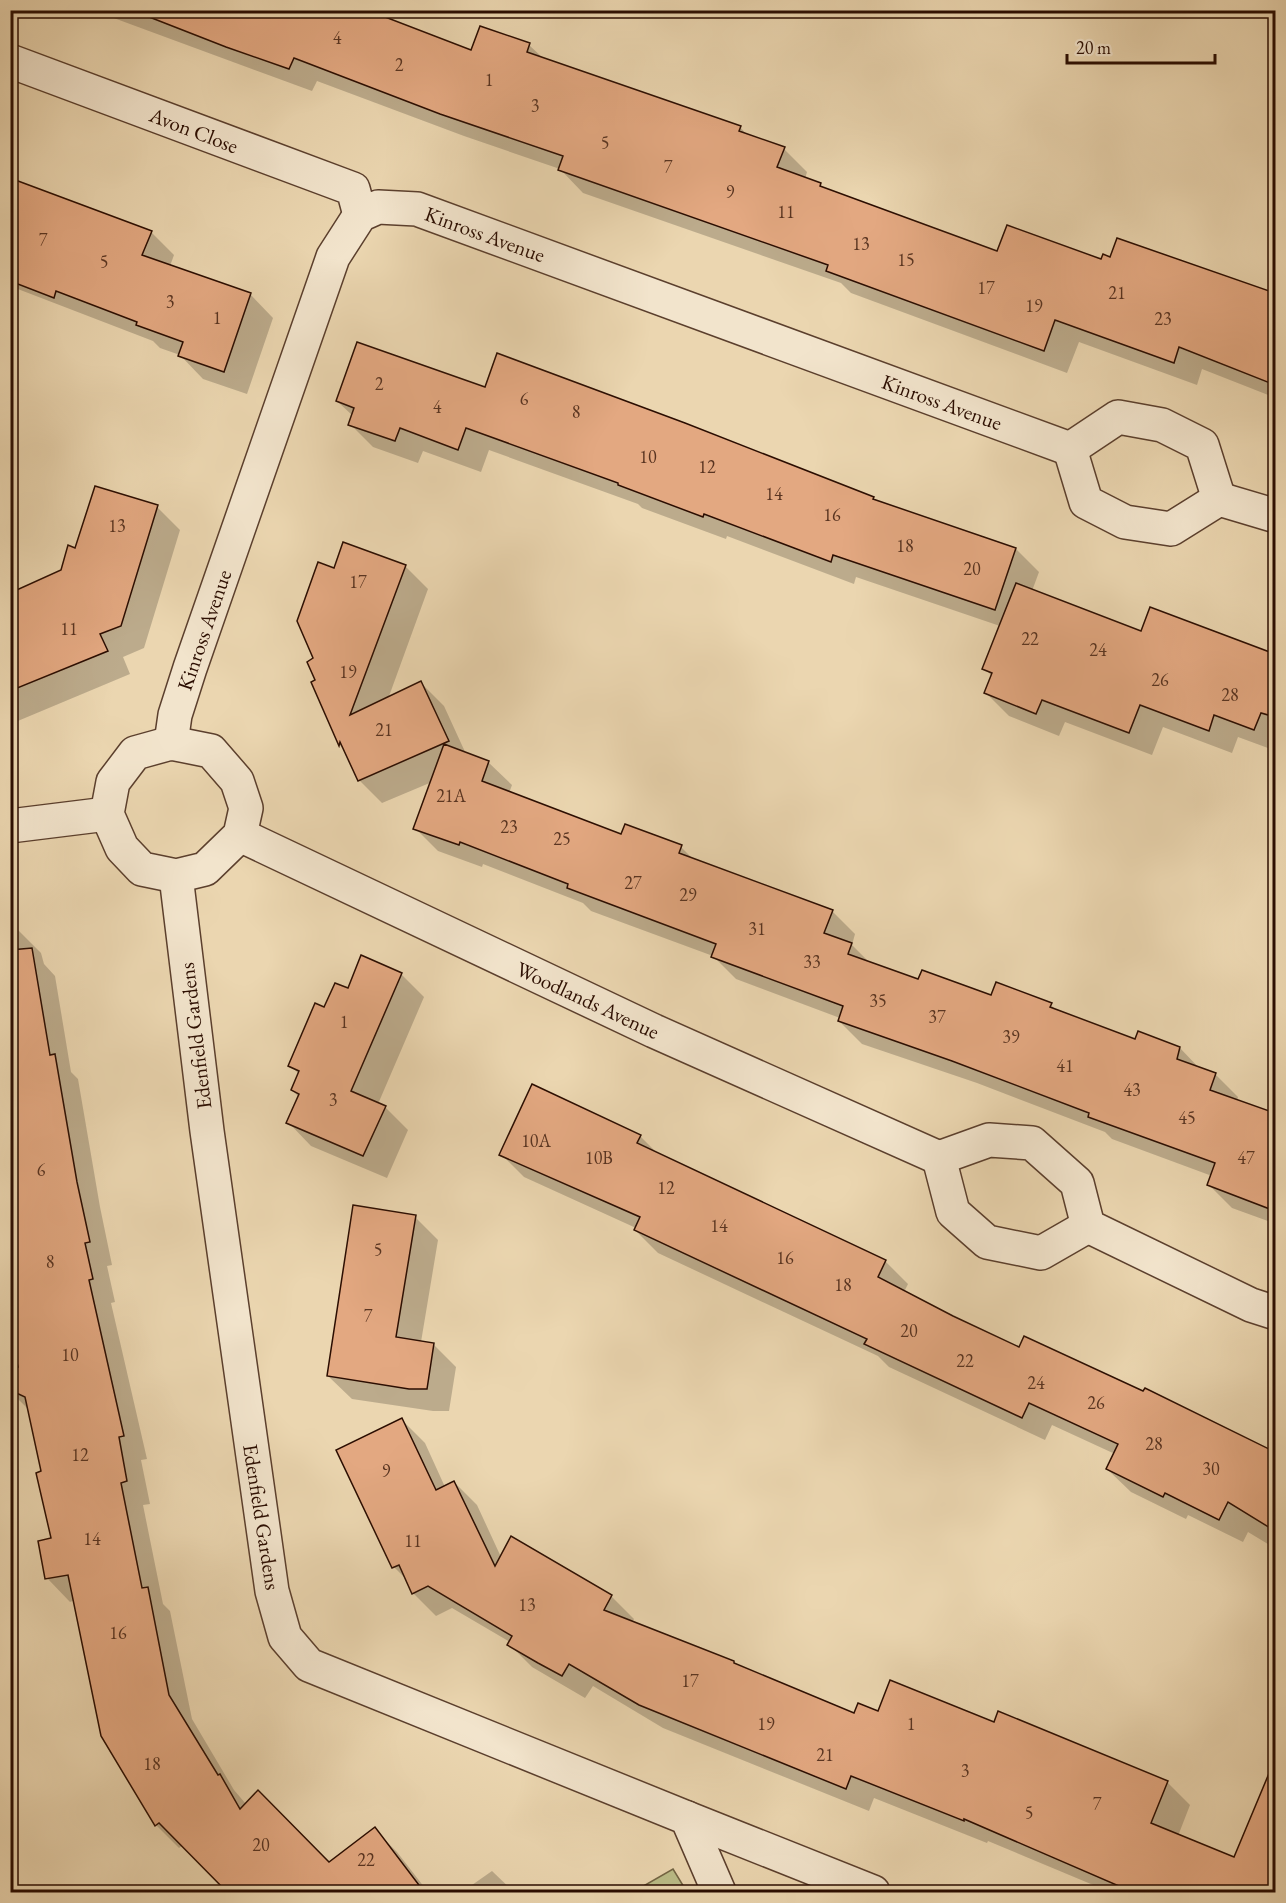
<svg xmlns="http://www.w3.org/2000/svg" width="1286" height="1903" font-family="'EB Garamond',serif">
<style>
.green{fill:#bbbd88;stroke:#736544;stroke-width:1.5}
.shadow{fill:#0003}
.building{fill:#e3a881;stroke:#2b0d01;stroke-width:1.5}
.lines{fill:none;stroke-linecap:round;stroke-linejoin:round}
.minor-casing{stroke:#5b3f2d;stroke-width:36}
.minor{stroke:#f2e4cc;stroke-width:33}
.labels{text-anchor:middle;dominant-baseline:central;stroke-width:4.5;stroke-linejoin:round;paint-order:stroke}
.number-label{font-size:18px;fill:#593421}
.street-label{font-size:21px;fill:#2b0d01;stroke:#f2e4cc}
</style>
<rect width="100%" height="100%" fill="#ebd6b0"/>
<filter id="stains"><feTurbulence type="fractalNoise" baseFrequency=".00333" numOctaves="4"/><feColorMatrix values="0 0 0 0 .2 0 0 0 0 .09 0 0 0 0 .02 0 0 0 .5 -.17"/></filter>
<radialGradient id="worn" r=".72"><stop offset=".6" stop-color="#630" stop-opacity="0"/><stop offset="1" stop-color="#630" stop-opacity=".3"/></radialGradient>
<path class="green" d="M673,1869L687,1892H633Z"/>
<g class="shadow">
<path d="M92,10H363L472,52L529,45L544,59L740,127L748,136L784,149L807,172L805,179L820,184L826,190L998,253L1213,272L1276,295V398L1202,369L1197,385L1079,342L1067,373L851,293L841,283L583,193L560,169L464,136L317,81L312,91Z"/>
<path d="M10,180L151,232L174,255L170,266L250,294L273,318L247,394L203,379L180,355L160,348L153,341L10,286Z"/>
<path d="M486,389L873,498L877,502L1016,549L1039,572L1032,591L1142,633L1150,609L1276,655V751L1238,737L1232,753L1163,727L1152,755L1065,722L1059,736L1009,716L986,693L992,676L984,668L1000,626L856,577L854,584L727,536L726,539L642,508L638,504L489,450L481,472L423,451L418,463L373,447L350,424L353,416L337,401Z"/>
<path d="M157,507L180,530L144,648L123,657L130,674L13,723L10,721V594L62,571L76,549Z"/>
<path d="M405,566L428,589L388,699L421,683L444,706L466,754L488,762L512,785L509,793L622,836L681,847L695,861L832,911L855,934L852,945L871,964L919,981L991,997L1051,1005L1057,1011L1136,1041L1180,1048L1200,1069L1215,1074L1238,1097L1237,1101L1276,1115V1224L1232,1208L1209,1185L1212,1176L1112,1139L1105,1132L977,1083L862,1044L839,1021L840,1018L736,979L713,956L591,911L583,903L483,864L482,867L438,851L415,828L432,782L382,803L359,780L345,750L340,745L313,683L317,680L315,659L335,570Z"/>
<path d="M18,930L41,953L44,964L55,976L71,1072L78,1079L100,1207L112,1265L107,1266L115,1302L111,1303L147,1459L141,1460L150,1504L143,1505L163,1604L170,1611L192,1719L234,1790L246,1804L329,1864L374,1829L397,1852L428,1892H230L183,1845L179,1848L156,1825L75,1600L70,1602L47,1578L52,1539L43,1472L28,1409L10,1391V1379L20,1367L10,1325V932Z"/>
<path d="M401,974L424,997L378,1104L385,1107L408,1130L387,1178L311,1146L288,1122L299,1097L292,1090L299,1074L290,1065L325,1009L349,990Z"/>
<path d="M640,1136L660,1156L885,1261L908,1284L904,1292L1020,1349L1267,1449L1276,1437V1549L1248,1532L1243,1542L1188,1515L1186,1519L1131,1492L1107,1469L1115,1454L1052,1425L1045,1440L889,1367L878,1356L658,1253L635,1230L636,1228L524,1177L501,1154Z"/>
<path d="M415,1217L438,1240L421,1342L433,1344L456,1367L449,1411H433L352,1399L328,1376Z"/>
<path d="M402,1420L425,1443L445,1487L454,1482L477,1505L501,1557L611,1596L634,1619L632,1623L855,1715L879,1713L994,1724L1167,1782L1190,1805L1178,1836L1235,1859L1253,1817L1276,1827V1892H1110L988,1841L987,1843L874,1798L869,1811L663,1728L593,1686L585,1698L532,1667L509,1644L510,1642L452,1608L436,1616L413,1593L408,1581L394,1567Z"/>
<path d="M492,1871L514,1892H462Z"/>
</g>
<g class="building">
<path d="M140,10H367L471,50L480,26L530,43L527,52L741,126L739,131L785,147L777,167L821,183L820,186L997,251L1007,225L1101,259L1103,254L1110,257L1117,238L1275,293V385L1179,347L1174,363L1055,320L1044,351L826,271L828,265L558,170L563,156L440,114L294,58L289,69L226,47L139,13Z"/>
<path d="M10,178L152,231L142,255L251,293L224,372L178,356L183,342L136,325L137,322L56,291L54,298L10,281Z"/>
<path d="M357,342L485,387L497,353L685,423L874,497L873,499L1016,548L995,610L833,555L831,562L704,514L703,517L618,485V483L466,428L458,450L400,428L395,441L348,425L354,408L336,401Z"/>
<path d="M95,486L158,505L121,626L100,634L108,651L10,691V593L61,570L68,545L75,548Z"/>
<path d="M343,542L406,565L350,715L421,681L449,741L358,781L340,742L339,746L311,682L315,680L307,662L313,658L297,621L318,562L334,568Z"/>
<path d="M1016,583L1141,631L1150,607L1275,654V717L1261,713L1254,730L1214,715L1209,731L1140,705L1129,733L1042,700L1036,714L984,693L992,673L982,669Z"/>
<path d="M444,744L489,761L482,781L621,834L625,824L682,845L679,853L833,910L824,933L852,943L848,954L918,979L922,970L991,995L996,982L1052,1003L1050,1007L1135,1039L1138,1031L1180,1047L1177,1059L1216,1073L1210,1090L1275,1113V1211L1207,1185L1215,1163L1088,1117L1089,1113L952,1061L838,1021L843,1006L711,957L716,944L567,888L568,884L460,842L459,845L413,829Z"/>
<path d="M32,948L50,1055L55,1054L77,1182L90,1242L85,1243L93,1279L89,1280L124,1436L119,1437L127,1481L121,1483L142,1588L148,1587L169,1695L218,1775L220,1774L240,1809L258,1790L329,1862L375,1827L425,1893H228L159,1823L155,1826L101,1736L68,1575L45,1579L38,1541L51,1538L36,1473L41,1471L25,1397L10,1390V1377L18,1367L10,1332V950Z"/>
<path d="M361,955L402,973L351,1091L386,1106L363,1156L286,1123L299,1094L291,1090L299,1071L288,1066L315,1003L324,1007L335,983L348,988Z"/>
<path d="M532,1084L641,1135L637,1143L886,1260L878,1277L953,1316L1019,1347L1024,1336L1143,1391L1145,1388L1275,1452V1531L1228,1502L1219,1520L1165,1493L1163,1497L1106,1469L1118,1444L1029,1403L1022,1418L864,1344L867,1339L634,1230L640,1217L499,1155Z"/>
<path d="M353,1205L416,1215L396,1337L434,1343L427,1389H409L327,1376Z"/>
<path d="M402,1418L436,1490L454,1481L495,1566L511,1536L612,1595L604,1610L734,1661V1663L854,1713L858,1703L878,1711L890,1680L994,1722L998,1711L1168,1781L1151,1823L1234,1857L1275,1759V1893H1135L964,1819V1821L851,1776L846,1789L639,1705L569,1664L562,1676L538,1663L507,1645L512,1636L428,1586L412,1594L399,1565L392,1568L336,1450Z"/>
</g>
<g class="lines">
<defs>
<g id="minor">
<path d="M10,61L353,189L360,215"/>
<path d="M1070,449L1086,502L1125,522L1171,529L1219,499L1276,516"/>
<path d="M1070,449L1118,417L1162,425L1202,445L1219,499"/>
<path d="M171,743L175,715L190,668L333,257L360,215L378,207L417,209L1070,449"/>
<path d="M171,743L211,751L237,781L246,808L240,835L205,869L176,876L142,869L122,848L107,814L113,782L135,753Z"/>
<path d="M10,826L107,814"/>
<path d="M240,835L654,1031L939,1158L989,1140L1032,1143L1077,1183L1088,1226L1251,1305L1276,1313"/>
<path d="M176,876L207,1131L272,1591L285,1637L309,1665L687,1818L719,1892"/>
<path d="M939,1158L953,1212L987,1242L1041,1253L1088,1226"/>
<path d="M687,1818L873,1892"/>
</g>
</defs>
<use href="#minor" class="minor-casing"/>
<use href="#minor" class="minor"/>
</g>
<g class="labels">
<g class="number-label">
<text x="337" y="37">4</text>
<text x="399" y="64">2</text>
<text x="489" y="79">1</text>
<text x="535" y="105">3</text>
<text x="605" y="142">5</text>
<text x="668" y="166">7</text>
<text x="730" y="191">9</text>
<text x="786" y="211">11</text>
<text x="43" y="239">7</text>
<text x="861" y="243">13</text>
<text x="906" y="259">15</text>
<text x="104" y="261">5</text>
<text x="986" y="287">17</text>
<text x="1117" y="292">21</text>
<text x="170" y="301">3</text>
<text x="1034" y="305">19</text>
<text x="217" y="317">1</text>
<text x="1163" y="318">23</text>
<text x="379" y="383">2</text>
<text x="524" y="398">6</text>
<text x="437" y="406">4</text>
<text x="576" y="411">8</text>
<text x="648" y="456">10</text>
<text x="707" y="466">12</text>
<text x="774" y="493">14</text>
<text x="832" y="514">16</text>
<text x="117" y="525">13</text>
<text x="905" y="545">18</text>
<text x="972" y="568">20</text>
<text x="358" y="581">17</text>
<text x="69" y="628">11</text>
<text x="1030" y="638">22</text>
<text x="1098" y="649">24</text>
<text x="348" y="671">19</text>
<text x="1160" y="679">26</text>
<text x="1230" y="694">28</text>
<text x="384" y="729">21</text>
<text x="451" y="795">21A</text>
<text x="509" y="826">23</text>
<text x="562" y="838">25</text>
<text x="633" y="882">27</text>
<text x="688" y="894">29</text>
<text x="757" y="928">31</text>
<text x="812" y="961">33</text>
<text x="878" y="1000">35</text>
<text x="937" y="1016">37</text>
<text x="344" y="1021">1</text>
<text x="1011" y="1036">39</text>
<text x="1065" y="1065">41</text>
<text x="1132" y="1089">43</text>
<text x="333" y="1099">3</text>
<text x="1187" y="1117">45</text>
<text x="536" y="1140">10A</text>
<text x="599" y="1157">10B</text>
<text x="1246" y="1157">47</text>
<text x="41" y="1169">6</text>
<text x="666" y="1187">12</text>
<text x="719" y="1225">14</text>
<text x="378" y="1249">5</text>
<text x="785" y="1257">16</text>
<text x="50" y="1261">8</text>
<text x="843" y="1284">18</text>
<text x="368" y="1315">7</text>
<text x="909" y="1330">20</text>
<text x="70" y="1354">10</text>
<text x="965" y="1360">22</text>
<text x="1036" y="1382">24</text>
<text x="1096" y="1402">26</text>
<text x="1154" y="1443">28</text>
<text x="80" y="1454">12</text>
<text x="1211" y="1468">30</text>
<text x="386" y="1470">9</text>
<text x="92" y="1538">14</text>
<text x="413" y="1540">11</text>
<text x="527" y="1604">13</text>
<text x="118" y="1632">16</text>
<text x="690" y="1680">17</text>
<text x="766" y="1723">19</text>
<text x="911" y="1723">1</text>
<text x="825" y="1754">21</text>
<text x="152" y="1763">18</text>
<text x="965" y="1770">3</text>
<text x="1097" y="1803">7</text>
<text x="1029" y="1812">5</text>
<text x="261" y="1844">20</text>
<text x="366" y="1859">22</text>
</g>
<g class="street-label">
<text transform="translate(194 130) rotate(21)">Avon Close</text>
<text transform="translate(485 234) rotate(20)">Kinross Avenue</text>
<text transform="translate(942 402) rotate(20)">Kinross Avenue</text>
<text transform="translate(204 630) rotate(-71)">Kinross Avenue</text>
<text transform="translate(588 1000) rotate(25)">Woodlands Avenue</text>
<text transform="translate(195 1036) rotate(-97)">Edenfield Gardens</text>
<text transform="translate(262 1517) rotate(81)">Edenfield Gardens</text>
</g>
</g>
<rect width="1286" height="1903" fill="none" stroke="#ebd6b0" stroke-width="36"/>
<rect x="12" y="12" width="1262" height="1879" fill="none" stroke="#2b0d01" stroke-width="3"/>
<rect x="18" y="18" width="1250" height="1867" fill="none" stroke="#2b0d01" stroke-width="1.5"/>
<path d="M1067 54v9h148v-9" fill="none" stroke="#2b0d01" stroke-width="3"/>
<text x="1076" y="54" font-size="18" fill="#2b0d01" stroke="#f2e4cc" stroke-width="4.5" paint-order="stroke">20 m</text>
<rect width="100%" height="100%" filter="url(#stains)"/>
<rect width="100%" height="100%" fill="url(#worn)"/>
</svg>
